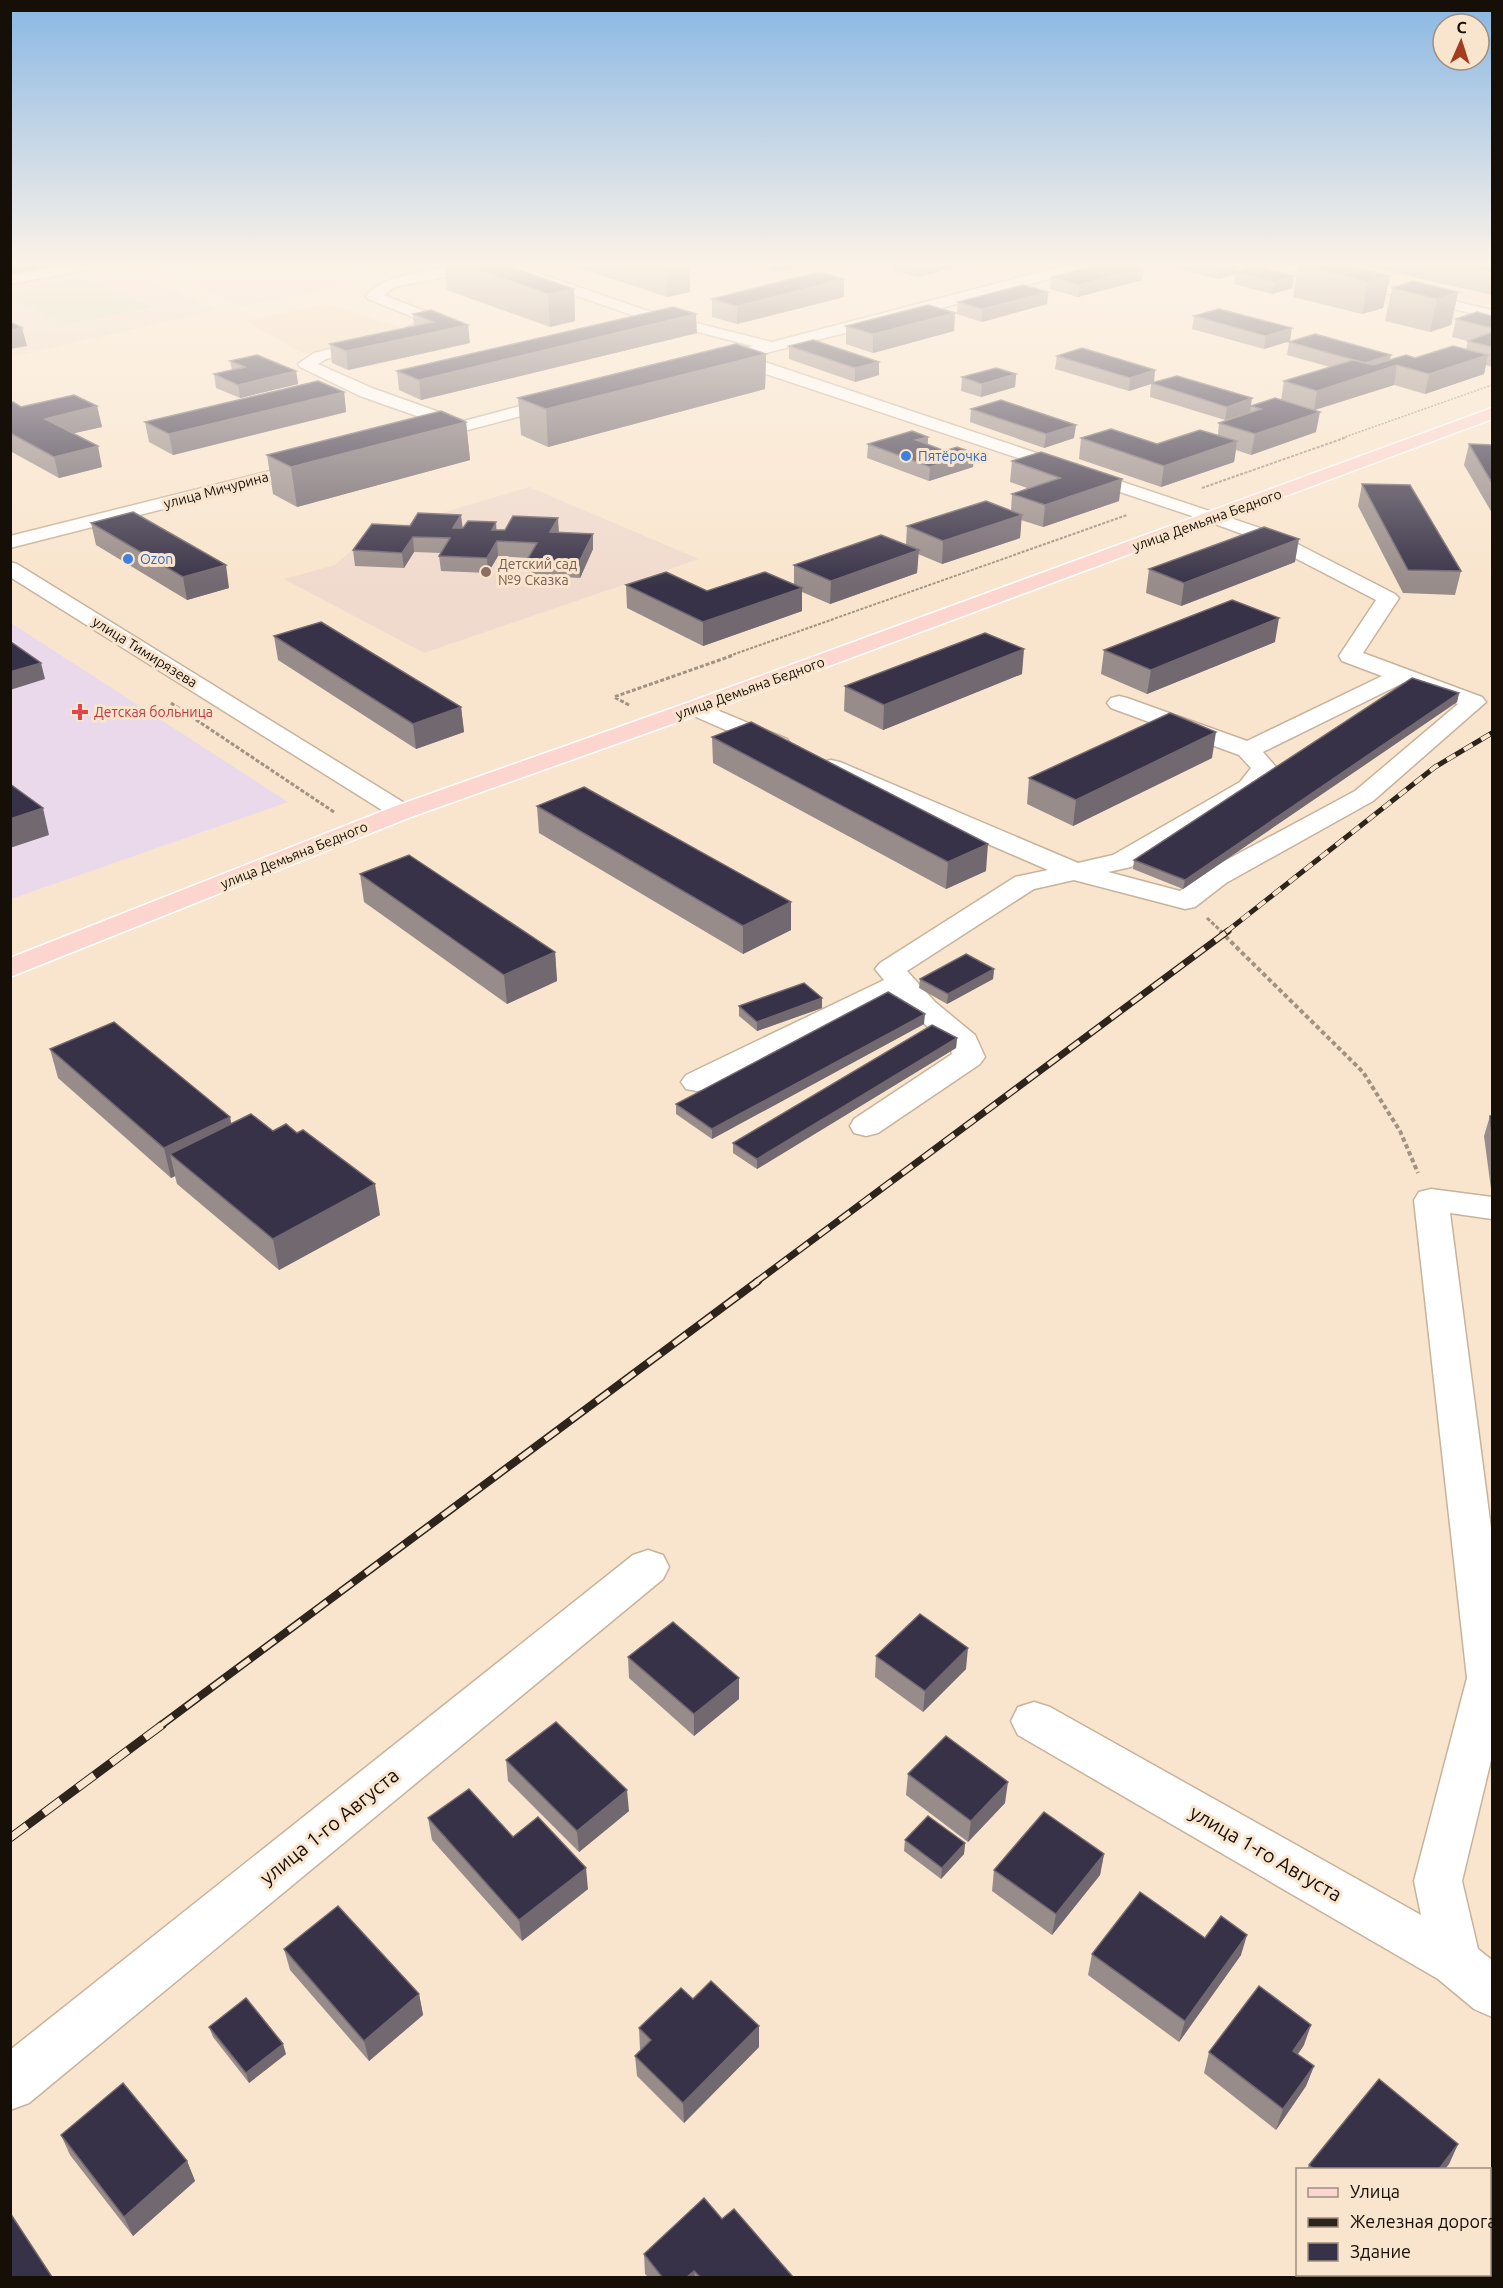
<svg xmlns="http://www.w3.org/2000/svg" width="1503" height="2288" font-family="Ubuntu,sans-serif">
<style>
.built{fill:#f2d9bb}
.education{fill:#f0dacd}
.medical{fill:#e9d9eb}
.green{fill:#d1debb}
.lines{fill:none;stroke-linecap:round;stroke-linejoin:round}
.minor-casing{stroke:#c7b39c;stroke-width:3}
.major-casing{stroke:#fff;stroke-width:3}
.path-far3{stroke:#a19281;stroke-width:1.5;stroke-dasharray:2 1.5;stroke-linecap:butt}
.path-far2{stroke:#a19281;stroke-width:2;stroke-dasharray:3 1.5;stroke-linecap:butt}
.path-far1{stroke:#a19281;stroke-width:3;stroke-dasharray:4 2;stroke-linecap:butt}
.path{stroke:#a19281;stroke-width:4;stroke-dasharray:4.5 3;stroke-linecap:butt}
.minor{fill:#fff;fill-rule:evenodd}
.major{fill:#fbd5ce;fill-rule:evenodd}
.rail-far3-casing{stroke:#2d251b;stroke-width:5}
.rail-far2-casing{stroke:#2d251b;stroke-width:7}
.rail-far1-casing{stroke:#2d251b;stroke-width:8}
.rail-casing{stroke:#2d251b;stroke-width:9}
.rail-far3{stroke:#f9e5cd;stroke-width:4;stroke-dasharray:10;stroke-linecap:butt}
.rail-far2{stroke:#f9e5cd;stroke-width:4.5;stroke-dasharray:13;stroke-linecap:butt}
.rail-far1{stroke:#f9e5cd;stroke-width:5;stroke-dasharray:16;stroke-linecap:butt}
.rail{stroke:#f9e5cd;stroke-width:7;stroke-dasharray:21;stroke-linecap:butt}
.wall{fill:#988c8a}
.shaded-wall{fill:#726870}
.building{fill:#383248;stroke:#726870;stroke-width:1.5}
.shop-dot{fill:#3f7fe0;stroke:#f9e5cd;stroke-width:2}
.education-dot{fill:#8d6e63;stroke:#f9e5cd;stroke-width:2}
.health-dot{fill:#e0444e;stroke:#f9e5cd;stroke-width:2}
.labels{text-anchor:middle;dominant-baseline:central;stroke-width:6;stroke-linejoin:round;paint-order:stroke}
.far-shop-label{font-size:14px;fill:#366cbe;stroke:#f9e5cd;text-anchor:start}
.far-street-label{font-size:14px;fill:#160f07;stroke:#f9e5cd}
.far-education-label{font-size:14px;fill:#785e54;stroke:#f9e5cd;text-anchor:start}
.far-health-label{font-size:14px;fill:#be3a42;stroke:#f9e5cd;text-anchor:start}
.near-street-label{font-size:20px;fill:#160f07;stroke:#f9e5cd}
</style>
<rect width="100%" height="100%" fill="#f9e5cd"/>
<g class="built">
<path d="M1325,265H1492V305Z"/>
<path d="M328,304L406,329L304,354L246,321Z"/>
</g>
<g class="education">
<path d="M116,265L218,310L11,357V284Z"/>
<path d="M151,265H433L429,269L243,306Z"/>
<path d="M529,487L699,559L424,653L284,579L335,565L371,534Z"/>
</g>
<path class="medical" d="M11,623L288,802L11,899Z"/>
<path class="green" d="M83,278L153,307L67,324L11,299V292Z"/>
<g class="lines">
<defs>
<g id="minor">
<path d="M65,265H97L90,269L10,284V276Z"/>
<path d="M462,265H515L645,310L772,342L1067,265H1091L1089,268L920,314L750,357L1278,534L1395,594L1399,598L1363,653L1482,697L1486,702L1373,801L1226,883L1195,907L1185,909L1074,880L1034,889L907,971L935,1002L975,1035L985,1057L980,1064L878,1133L866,1136L854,1133L850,1126L854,1119L952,1054L950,1046L913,1014L897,996L708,1089L697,1091L686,1089L681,1082L686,1075L884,980L875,969L880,963L1015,877L1048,870L822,772L819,767L822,762L831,760L840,762L1078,863L1113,855L1240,782L1251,768L1239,755L1111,708L1107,703L1111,698L1119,696L1127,698L1247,741L1382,676L1342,661L1339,656L1376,600L1264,542L1207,521L724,360L722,357L725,353L753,346L635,316L511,273L475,271L395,287L384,295L439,317L442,320L439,323L411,337L326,359L318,364L372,388L464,421L561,395L567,396L569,400L567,404L422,442L416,441L413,437L416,433L445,426L360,396L300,367L298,364L314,353L401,331L421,320L368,299L366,296C384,273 434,271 462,265ZM1403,683L1458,704L1355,791L1206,871L1180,891L1108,872L1131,867L1258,792L1276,767L1263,752Z"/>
<path d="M1276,265H1303L1492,310V318L1283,269Z"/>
<path d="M314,460L320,461L323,465L320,469L10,548V536Z"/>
<path d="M10,562L17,564L411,807L415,812L411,817L402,820L393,817L10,577Z"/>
<path d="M695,701L787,739L790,744L787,749L778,751L769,749L687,713L683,708L687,703Z"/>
<path d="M1431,1189L1492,1197V1219L1450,1213L1492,1536V1756L1462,1881L1478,1949L1492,1960V2017L1474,2009L1438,1979L1018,1735L1011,1721L1018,1707L1034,1702L1050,1707L1421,1915L1414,1881L1467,1678L1414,1200L1419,1192Z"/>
<path d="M648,1550L663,1555L669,1567L663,1579L29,2103L10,2110V2050L633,1555Z"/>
</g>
<path id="major" d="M1492,408V419L703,713L411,817L10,977V958L393,807L687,703Z"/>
</defs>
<use href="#minor" class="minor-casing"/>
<use href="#major" class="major-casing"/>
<path class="path-far3" d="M1342,438L1492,385"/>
<g class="path-far2">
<path d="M1202,488L1347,437"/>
<path d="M729,656L1127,515"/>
</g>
<g class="path-far1">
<path d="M171,703L334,812"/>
<path d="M629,705L614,697L734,655"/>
<path d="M1207,918L1222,932"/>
</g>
<path class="path" d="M1220,931L1363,1072L1400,1131L1418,1173"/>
<use href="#minor" class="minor"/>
<use href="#major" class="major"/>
<defs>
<path id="rail-far3" d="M1226,932L1435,767L1492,733"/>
<path id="rail-far2" d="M756,1282L1228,931"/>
<path id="rail-far1" d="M160,1726L758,1281"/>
<path id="rail" d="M10,1838L162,1725"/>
</defs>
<use href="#rail-far3" class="rail-far3-casing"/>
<use href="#rail-far2" class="rail-far2-casing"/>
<use href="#rail-far1" class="rail-far1-casing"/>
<use href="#rail" class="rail-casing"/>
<use href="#rail-far3" class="rail-far3"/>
<use href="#rail-far2" class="rail-far2"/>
<use href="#rail-far1" class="rail-far1"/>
<use href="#rail" class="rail"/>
</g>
<g class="wall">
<path d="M445,265H505L574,289L575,321L550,327L447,290Z"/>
<path d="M570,265H690V292L667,297Z"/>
<path d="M754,265H798V267L777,272Z"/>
<path d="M895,265H964L917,277L894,271Z"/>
<path d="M1165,265H1239L1238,271L1256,267L1292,288L1272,294L1234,284L1236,274L1218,279Z"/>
<path d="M1298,265L1390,276L1383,308L1362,314L1293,297Z"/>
<path d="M1361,265H1492V295Z"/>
<path d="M1143,268L1142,280L1078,297L1050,289L1051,277Z"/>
<path d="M1392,288L1458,292L1451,325L1430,332L1385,321Z"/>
<path d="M1048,292L1047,304L982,322L957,314L958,302Z"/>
<path d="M844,297L737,324L712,317V299Z"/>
<path d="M431,310L470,343L348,370L332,363L330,344L414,326L413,314Z"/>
<path d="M955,313L954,331L873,353L846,344V326Z"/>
<path d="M1194,316L1290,341L1264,349L1192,329Z"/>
<path d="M1492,316V367L1486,365L1484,374L1425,394L1394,385L1315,410L1316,432L1251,455L1236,450L1234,462L1161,487L1079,459L1081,438L1157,444L1218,435L1219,423L1250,412L1225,420L1150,397L1151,384L1129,391L1055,369L1057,356L1154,383L1251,406L1281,400L1284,381L1330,367L1287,355L1289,342L1389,360L1415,358L1466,349L1468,341L1452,337L1456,319Z"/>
<path d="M697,333L421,400L399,390L397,371Z"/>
<path d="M789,346L879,362V375L855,382L789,359Z"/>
<path d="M766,354L765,389L548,447L521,435L518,398Z"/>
<path d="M230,361L296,371L298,384L240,398L216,388L214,374L232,370Z"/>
<path d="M1016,374L1015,387L981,397L961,391L962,377Z"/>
<path d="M344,392L346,412L173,455L149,442L145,422Z"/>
<path d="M10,402L21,407L97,406L102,427L73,433L102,467L59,478L10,451Z"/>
<path d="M971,409L1074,438L1044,448L970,422Z"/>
<path d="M466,422L470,460L297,507L273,494L267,455Z"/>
<path d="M928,437V445L945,451L974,453L973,467L929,481L867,458L868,444Z"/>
<path d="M1469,444L1492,445V513L1464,465Z"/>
<path d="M1041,452L1119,501L1043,527L1021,520L1020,538L942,564L918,554L917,573L830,604L802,592V611L703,646L627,608L626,585L707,591L794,584V565L906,545L907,526L1011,511L1012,494L1027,488L1010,482L1012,461Z"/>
<path d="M1362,484L1461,571L1455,595L1403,593L1358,506Z"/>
<path d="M91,523L229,588L187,600L96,545Z"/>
<path d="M372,524L559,533L593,549L580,578L528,575L527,560L528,558L498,556L488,573L441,571L439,556L441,553L414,552L404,568L355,566L353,550Z"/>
<path d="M1295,562L1181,606L1146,593L1149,569Z"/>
<path d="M274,636L461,707L464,732L416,749L278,660Z"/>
<path d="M1275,642L1147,694L1101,674L1104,650Z"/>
<path d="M1022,674L883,730L844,711L845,686Z"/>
<path d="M1459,693L1457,702L1183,889L1133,869L1134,860Z"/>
<path d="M712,737L986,871L946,889L713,763Z"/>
<path d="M1212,758L1073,826L1027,804L1029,778Z"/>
<path d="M537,806L791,902V930L743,954L539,833Z"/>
<path d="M360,874L555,952L557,981L507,1004L364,902Z"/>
<path d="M994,969L993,979L947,1004L919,988L920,979Z"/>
<path d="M739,1006L822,1008L757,1031L739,1016Z"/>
<path d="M924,1024L712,1139L676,1114V1104Z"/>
<path d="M957,1038L956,1048L757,1169L733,1153V1143Z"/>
<path d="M50,1049L231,1123L380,1215L279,1270L177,1184L175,1176L171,1178L58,1078Z"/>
<path d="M1490,1116H1492V1189H1491L1484,1136Z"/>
<path d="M876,1656L966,1669L923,1712L875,1677Z"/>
<path d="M628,1657L739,1699L694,1736L629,1678Z"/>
<path d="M506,1760L629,1811L579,1852L508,1781Z"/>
<path d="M908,1774L1005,1803L968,1842L906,1795Z"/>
<path d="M428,1818L588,1889L522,1941L432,1840Z"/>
<path d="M905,1840L965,1843L964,1854L941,1879L904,1851Z"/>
<path d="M1104,1854L1100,1875L1052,1935L992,1891L994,1870Z"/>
<path d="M1205,1938L1241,1955L1179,2042L1088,1975L1092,1954Z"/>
<path d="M284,1949L419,1994L423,2015L369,2061L290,1970Z"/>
<path d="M693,1999L759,2047L684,2123L637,2076L635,2056L641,2050L640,2049L639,2028Z"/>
<path d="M209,2027L286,2054L249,2083L213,2037Z"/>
<path d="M1304,2045L1298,2054L1314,2066L1306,2086L1276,2130L1204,2073L1209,2052Z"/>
<path d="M61,2135L187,2161L195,2181L133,2236L70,2155Z"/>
<path d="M1458,2144L1449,2164L1445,2169H1307L1309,2165Z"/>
<path d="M722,2219L793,2277H648L645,2274L644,2254Z"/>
</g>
<g class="shaded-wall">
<path d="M10,265H56L10,274Z"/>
<path d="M666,265H690V292L667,297Z"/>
<path d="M777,265H798V267L777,272Z"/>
<path d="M918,265H964L917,277V266Z"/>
<path d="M1225,265H1239L1238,273L1236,272V274L1218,279L1219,267Z"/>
<path d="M1143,268L1142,280L1078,297L1079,285Z"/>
<path d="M1294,276L1292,288L1272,294L1274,282Z"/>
<path d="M1390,276L1383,308L1362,314L1368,282Z"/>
<path d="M844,279V297L737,324V306Z"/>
<path d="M574,289L575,321L550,327L548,294Z"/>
<path d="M1048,292L1047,304L982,322V309Z"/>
<path d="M1458,292L1451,325L1430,332L1437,299Z"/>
<path d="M955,313L954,331L873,353V334Z"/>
<path d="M696,314L697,333L421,400L419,380Z"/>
<path d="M468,325L470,343L348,370L346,351Z"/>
<path d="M22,328L27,346L10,349V330Z"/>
<path d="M1292,328L1290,341L1264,349L1266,336Z"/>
<path d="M766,354L765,389L548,447L546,409Z"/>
<path d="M1391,355L1388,368L1362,376L1365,363Z"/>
<path d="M1488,355L1484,374L1425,394L1429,374Z"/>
<path d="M879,362V375L855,382V368Z"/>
<path d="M1397,365L1394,385L1314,410L1317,391Z"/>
<path d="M1155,370L1154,383L1129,391L1130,378Z"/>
<path d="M296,371L298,384L240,398L238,385Z"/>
<path d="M1016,374L1015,387L981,397L982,384Z"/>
<path d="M344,392L346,412L173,455L169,434Z"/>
<path d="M1252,398L1250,412L1225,420L1227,407Z"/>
<path d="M97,406L102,427L49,439L45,419Z"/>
<path d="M1320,412L1316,432L1251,455L1255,434Z"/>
<path d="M466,422L470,460L297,507L291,467Z"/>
<path d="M1076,425L1074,438L1044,448L1046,434Z"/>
<path d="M928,437L927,451L916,440Z"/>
<path d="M1237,441L1234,462L1161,487L1164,466Z"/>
<path d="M98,446L102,467L59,478L54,457Z"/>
<path d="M974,453L973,467L929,481L930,467Z"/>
<path d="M1122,479L1119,501L1043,527L1045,505Z"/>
<path d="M461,515L463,530L453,528Z"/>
<path d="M1022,515L1020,538L942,564L943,541Z"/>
<path d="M558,518L559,533L550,532Z"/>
<path d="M496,522L497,537L492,530Z"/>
<path d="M593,534V549L580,578L579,562Z"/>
<path d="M413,537L414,552L404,568L402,553Z"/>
<path d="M1299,539L1295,562L1181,606L1184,583Z"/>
<path d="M497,541L498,556L488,573L487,558Z"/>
<path d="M919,550L917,573L830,604L831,581Z"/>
<path d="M226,565L229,588L187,600L183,577Z"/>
<path d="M802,588V611L703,646V622Z"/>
<path d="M1279,618L1275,642L1147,694L1151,670Z"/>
<path d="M1024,649L1022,674L883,730L884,705Z"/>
<path d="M41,663L45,679L10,690V672Z"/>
<path d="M1459,693L1457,702L1183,889L1185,880Z"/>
<path d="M461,707L464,732L416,749L413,724Z"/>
<path d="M1216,732L1212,758L1073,826L1076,800Z"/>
<path d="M43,808L49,835L10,848V819Z"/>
<path d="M988,844L986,871L946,889L948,862Z"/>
<path d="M791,902V930L743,954V926Z"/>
<path d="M555,952L557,981L507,1004L504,975Z"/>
<path d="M994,969L993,979L947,1004L948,994Z"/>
<path d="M822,998V1008L757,1031V1022Z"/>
<path d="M925,1014L924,1024L712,1139V1129Z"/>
<path d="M957,1038L956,1048L757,1169V1159Z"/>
<path d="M230,1117L236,1147L170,1154L175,1176L171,1178L164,1148Z"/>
<path d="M375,1184L380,1215L279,1270L273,1239Z"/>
<path d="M968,1648L966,1669L923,1712L925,1691Z"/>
<path d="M739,1678V1699L694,1736V1714Z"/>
<path d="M1008,1782L1005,1803L968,1842L971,1821Z"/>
<path d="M627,1790L629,1811L579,1852L577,1831Z"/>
<path d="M965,1843L964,1854L941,1879L942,1868Z"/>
<path d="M1104,1854L1100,1875L1052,1935L1056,1914Z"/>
<path d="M586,1868L588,1889L522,1941L519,1920Z"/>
<path d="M1247,1935L1241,1955L1179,2042L1185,2021Z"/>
<path d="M419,1994L423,2015L369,2061L364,2041Z"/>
<path d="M1311,2025L1304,2045L1286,2071L1293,2051Z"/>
<path d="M759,2026V2047L684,2123L683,2103Z"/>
<path d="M283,2044L286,2054L249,2083L246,2073Z"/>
<path d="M1314,2066L1306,2086L1276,2130L1283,2109Z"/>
<path d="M1458,2144L1449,2164L1445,2169H1439Z"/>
<path d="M187,2161L195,2181L133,2236L124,2217Z"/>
<path d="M694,2271L695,2277H687Z"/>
</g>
<g class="building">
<path d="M465,265H505L574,289L548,294Z"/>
<path d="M1097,265H1133L1143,268L1079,285L1051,277Z"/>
<path d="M1300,265H1346L1390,276L1368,282Z"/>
<path d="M1465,265H1492V271Z"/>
<path d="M1256,267L1294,276L1274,282L1236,272Z"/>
<path d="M819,272L844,279L737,306L712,299Z"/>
<path d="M1413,281L1458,292L1437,299L1392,288Z"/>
<path d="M1023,285L1048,292L982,309L958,302Z"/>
<path d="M928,305L955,313L873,334L846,326Z"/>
<path d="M673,307L696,314L419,380L397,371Z"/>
<path d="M1219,309L1292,328L1266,336L1194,316Z"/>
<path d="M431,310L468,325L346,351L330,344L433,322L413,314Z"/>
<path d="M1477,312L1492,316V328L1456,319Z"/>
<path d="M10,322L22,328L10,330Z"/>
<path d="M1492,332V347L1468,341Z"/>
<path d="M1315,334L1391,355L1365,363L1289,342Z"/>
<path d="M813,340L879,362L855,368L789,346Z"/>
<path d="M736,344L766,354L546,409L518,398Z"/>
<path d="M1453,346L1488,355L1429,374L1397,365L1317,391L1284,381L1353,360L1373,365L1406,355L1415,358Z"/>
<path d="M1082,348L1155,370L1130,378L1057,356Z"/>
<path d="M257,355L296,371L238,385L214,374L245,367L230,361Z"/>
<path d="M996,368L1016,374L982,384L962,377Z"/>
<path d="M1177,376L1252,398L1227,407L1151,383Z"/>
<path d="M318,381L344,392L169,434L145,422Z"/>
<path d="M74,395L97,406L45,419L98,446L54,457L10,433V402H13L21,407Z"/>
<path d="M1275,398L1320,412L1255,434L1219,423L1261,409L1251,406Z"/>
<path d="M1001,400L1076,425L1046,434L971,409Z"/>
<path d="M441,411L466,422L291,467L267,455Z"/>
<path d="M1111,429L1157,444L1200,430L1237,441L1164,466L1081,438Z"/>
<path d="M912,431L928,437L916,440L945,451L957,447L974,453L930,467L868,444Z"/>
<path d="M1469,444L1492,445V483Z"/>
<path d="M1041,452L1122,479L1045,505L1012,494L1060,478L1012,461Z"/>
<path d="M1362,484L1410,485L1461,571L1408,570Z"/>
<path d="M986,501L1022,515L943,541L907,526Z"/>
<path d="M133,512L226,565L183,577L91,523Z"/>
<path d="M418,513L461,515L453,528H463L468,521L496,522L492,530H505L513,516L558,518L550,532L593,534L579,562L527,560L537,543L497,541L487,558L439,556L450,538L413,537L402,553L353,550L372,524L410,526Z"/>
<path d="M1264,527L1299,539L1184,583L1149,569Z"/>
<path d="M881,535L919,550L831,581L794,565Z"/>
<path d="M666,572L707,591L765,572L802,588L703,622L626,585Z"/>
<path d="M1232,600L1279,618L1151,670L1104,650Z"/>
<path d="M321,622L461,707L413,724L274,636Z"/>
<path d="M985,633L1024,649L884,705L845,686Z"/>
<path d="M10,642H11L41,663L10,672Z"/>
<path d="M1412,678L1459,693L1185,880L1134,860Z"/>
<path d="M1170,713L1216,732L1076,800L1029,778Z"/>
<path d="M751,722L988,844L948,862L712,737Z"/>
<path d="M10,784L43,808L10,819Z"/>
<path d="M584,787L791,902L743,926L537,806Z"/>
<path d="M409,855L555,952L504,975L360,874Z"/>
<path d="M966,954L994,969L948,994L920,979Z"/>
<path d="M804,983L822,998L757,1022L739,1006Z"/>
<path d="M888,992L925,1014L712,1129L676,1104Z"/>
<path d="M114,1022L230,1117L164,1148L50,1049Z"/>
<path d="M932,1025L957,1038L757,1159L733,1143Z"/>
<path d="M251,1114L273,1131L286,1124L297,1133L303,1130L375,1184L273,1239L170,1154Z"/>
<path d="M1490,1116H1492V1134Z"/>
<path d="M920,1614L968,1648L925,1691L876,1656Z"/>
<path d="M673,1622L739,1678L694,1714L628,1657Z"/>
<path d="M556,1722L627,1790L577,1831L506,1760Z"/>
<path d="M946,1736L1008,1782L971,1821L908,1774Z"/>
<path d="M469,1789L513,1837L538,1817L586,1868L519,1920L428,1818Z"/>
<path d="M1044,1812L1104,1854L1056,1914L994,1870Z"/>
<path d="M928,1816L965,1843L942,1868L905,1840Z"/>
<path d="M1140,1892L1205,1938L1221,1916L1247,1935L1185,2021L1092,1954Z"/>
<path d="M338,1906L419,1994L364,2041L284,1949Z"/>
<path d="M711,1981L759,2026L683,2103L635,2056L651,2040L639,2028L681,1988L693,1999Z"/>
<path d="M1259,1986L1311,2025L1293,2051L1314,2066L1283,2109L1209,2052Z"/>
<path d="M246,1998L283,2044L246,2073L209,2027Z"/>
<path d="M1379,2079L1458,2144L1439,2169H1314L1309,2165Z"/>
<path d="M123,2083L187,2161L124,2217L61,2135Z"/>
<path d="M704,2198L722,2219L734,2209L793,2277H700L694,2271L687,2277H662L644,2254Z"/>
<path d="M10,2213L52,2277H10Z"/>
</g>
<linearGradient id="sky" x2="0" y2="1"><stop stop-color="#89b7e4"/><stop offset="0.45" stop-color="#fcf3e8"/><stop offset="1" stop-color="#fcf3e8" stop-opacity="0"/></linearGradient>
<rect width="1503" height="586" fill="url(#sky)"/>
<g class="shop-dot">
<circle cx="906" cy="456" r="6"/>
<circle cx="128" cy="559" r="6"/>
</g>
<circle class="education-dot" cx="486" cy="572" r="6"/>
<path class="health-dot" d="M77 703h6v6h6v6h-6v6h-6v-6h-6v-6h6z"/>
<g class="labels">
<g class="far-shop-label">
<text x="918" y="456">Пятёрочка</text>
<text x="140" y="559">Ozon</text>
</g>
<g class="far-street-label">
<text transform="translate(216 490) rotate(-15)">улица Мичурина</text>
<text transform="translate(1207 520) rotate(-20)">улица Демьяна Бедного</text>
<text transform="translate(145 652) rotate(32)">улица Тимирязева</text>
<text transform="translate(750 688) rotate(-20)">улица Демьяна Бедного</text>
<text transform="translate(294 855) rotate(-22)">улица Демьяна Бедного</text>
</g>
<g class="far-education-label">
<text x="498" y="564">Детский сад<tspan x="498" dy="16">№9 Сказка</tspan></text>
</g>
<g class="far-health-label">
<text x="94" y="712">Детская больница</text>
</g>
<g class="near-street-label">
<text transform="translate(329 1826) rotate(-39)">улица 1-го Августа</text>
<text transform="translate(1266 1853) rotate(30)">улица 1-го Августа</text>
</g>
</g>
<rect width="1503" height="2288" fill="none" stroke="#160f07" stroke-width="24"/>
<rect x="1296" y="2168" width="195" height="108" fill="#f9e5cd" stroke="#9e8f7e" stroke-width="1.5"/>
<rect x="1308" y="2188" width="30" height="9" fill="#fbd5ce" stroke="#9e8f7e" stroke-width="1.5"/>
<text x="1350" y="2198" font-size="18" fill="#160f07">Улица</text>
<rect x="1308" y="2218" width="30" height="9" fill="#2d251b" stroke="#9e8f7e" stroke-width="1.5"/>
<text x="1350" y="2228" font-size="18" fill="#160f07">Железная дорога</text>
<rect x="1308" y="2243" width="30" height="18" fill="#383248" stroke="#9e8f7e" stroke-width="1.5"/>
<text x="1350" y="2258" font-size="18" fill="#160f07">Здание</text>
<g transform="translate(1461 42) rotate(3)"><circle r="28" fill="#f9e5cd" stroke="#9e8f7e" stroke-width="1.5"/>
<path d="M0-4.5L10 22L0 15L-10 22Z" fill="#a43c1f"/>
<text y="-9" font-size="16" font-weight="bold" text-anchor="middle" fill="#160f07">С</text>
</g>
</svg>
